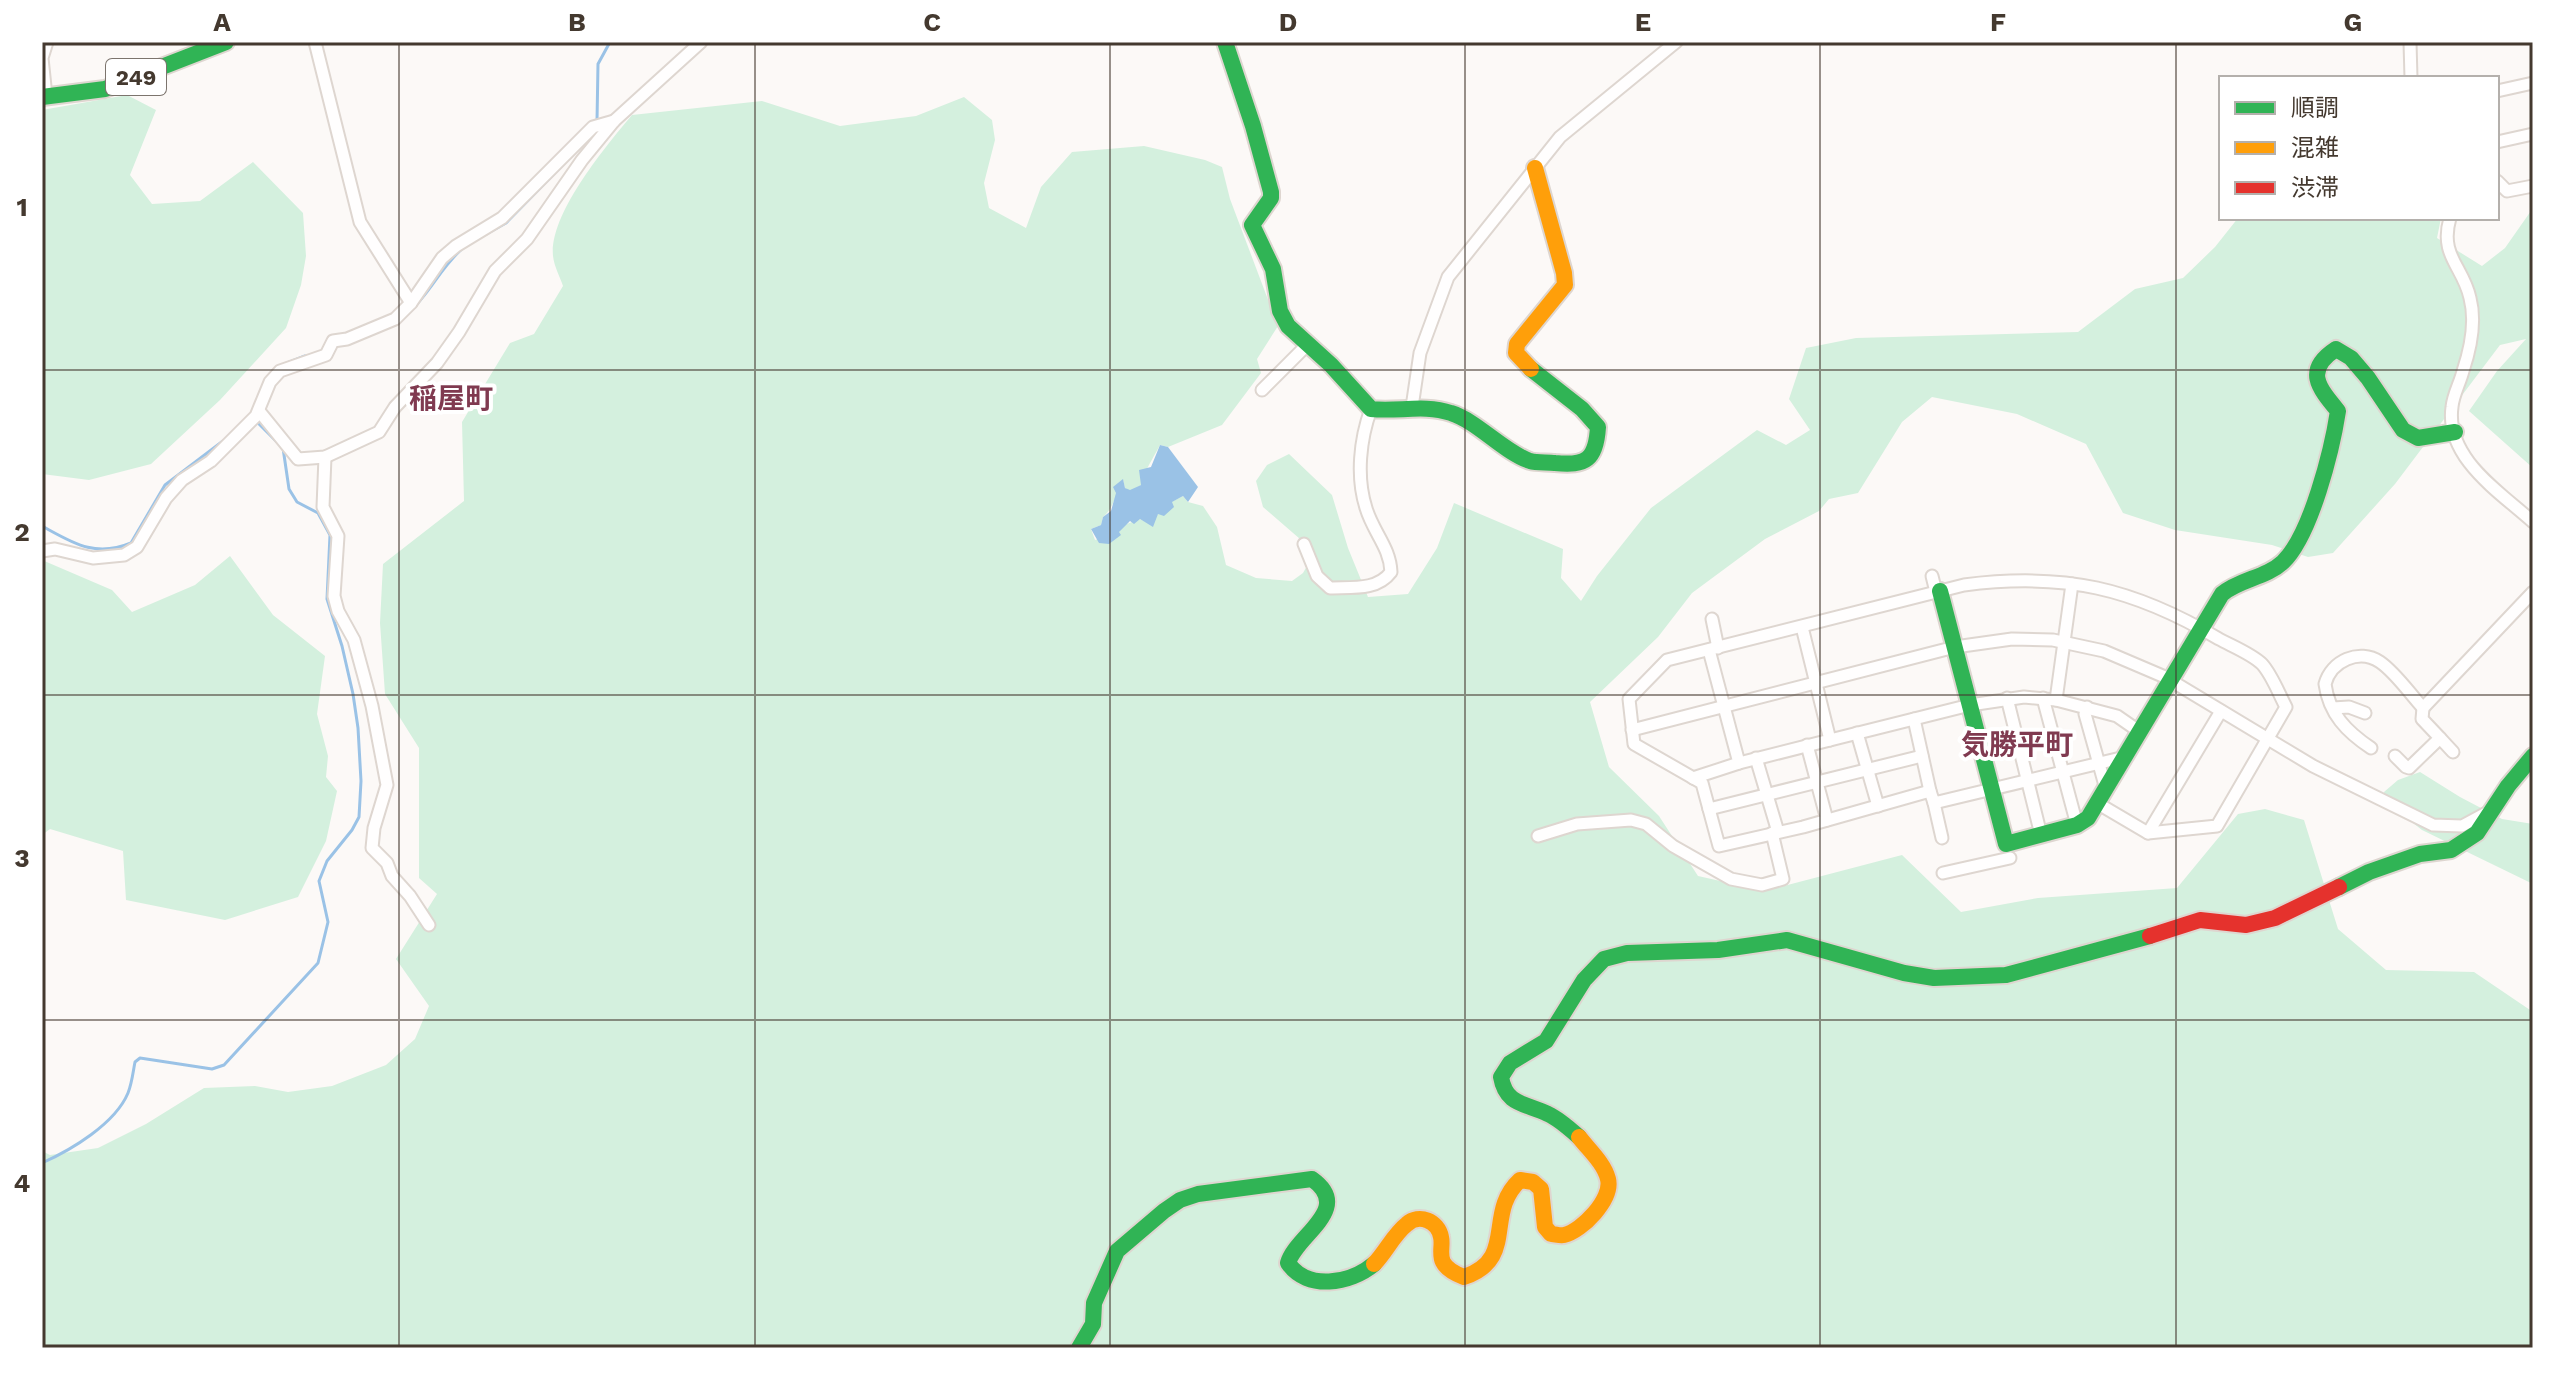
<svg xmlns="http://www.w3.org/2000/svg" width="2575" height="1390" font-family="'Work Sans','Noto Sans JP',sans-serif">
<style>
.green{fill:#d4f0de}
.water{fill:#9ac2e6}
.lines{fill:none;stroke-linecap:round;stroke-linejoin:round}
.stream{stroke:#9ac2e6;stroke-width:3}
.street-casing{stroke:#ded6d0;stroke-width:15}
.fast-casing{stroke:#ded6d0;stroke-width:20}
.slow-casing{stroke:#ded6d0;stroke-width:20}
.jam-casing{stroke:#ded6d0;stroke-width:20}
.street{stroke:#fffefe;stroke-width:11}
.fast{stroke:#30b455;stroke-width:16}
.slow{stroke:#ff9f0a;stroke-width:16}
.jam{stroke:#e5322d;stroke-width:16}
.grid{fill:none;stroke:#44392f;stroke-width:2;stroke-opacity:0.55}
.labels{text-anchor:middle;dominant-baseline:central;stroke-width:8;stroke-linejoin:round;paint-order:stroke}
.shield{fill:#fff;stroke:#7c746d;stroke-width:2}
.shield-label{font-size:22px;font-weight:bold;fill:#44392f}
.quarter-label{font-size:28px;font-weight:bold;fill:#803a50;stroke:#fff}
.neatline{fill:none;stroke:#44392f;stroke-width:3}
.grid-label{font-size:26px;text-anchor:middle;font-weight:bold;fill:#44392f}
</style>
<rect width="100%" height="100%" fill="#fcf9f7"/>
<g class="green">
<path d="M127,95L156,110L130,175L152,204L200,201L253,162L303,213L306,256L301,285L286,328L220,400L151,464L89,480L42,474V110Z"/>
<path d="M964,97L992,120L995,140L984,183L989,208L1026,228L1041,187L1072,152L1144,146L1205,160L1222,167L1230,199L1278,326L1257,359L1261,373L1222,425L1168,447L1160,445C1155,455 1141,477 1141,485L1130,491L1125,488L1123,480C1116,493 1114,508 1103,517L1101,525L1091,529L1095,540L1119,532L1124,525L1140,519L1148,523L1171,502L1183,496L1188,502L1203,506L1217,527L1226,565L1256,578L1292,581L1303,573L1315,552L1263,507L1256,481L1267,465L1289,454L1332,495L1348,548L1368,597L1408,594L1437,548L1454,503L1563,549L1561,578L1581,601L1597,576L1651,508L1757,430L1786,445L1810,430L1789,399L1806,348L1856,338L2078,332L2135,289L2183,278L2215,247L2238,218H2441L2437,238L2482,266L2505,248L2533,208V330L2531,334L2533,333V468L2469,411L2497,371L2526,339L2500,345L2395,484L2333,553L2308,557L2272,545L2175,530L2123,513L2086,444L2017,414L1932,397L1902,422L1858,493L1829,499L1819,511L1765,539L1692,593L1658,637L1590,702L1609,767L1659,816L1698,876L1765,891L1902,855L1961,912L2038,898L2177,888L2238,814L2265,809L2304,820L2338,929L2386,970L2474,972L2533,1012V1348H42V1151L50,1155L98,1148L146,1124L204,1088L255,1086L288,1092L332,1086L386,1065L415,1039L429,1006L396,959L437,894L419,878V748L385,694L380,623L383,564L464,501L462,422L510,343L534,334L563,286C560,277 554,266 553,256C549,214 606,146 632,115L762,101L840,126L916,116Z"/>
<path d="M230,556L273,615L325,656L317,714L328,756L326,777L337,791L326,841L298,897L225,920L126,900L123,851L50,829L42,835V560L112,590L132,612L195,585Z"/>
<path d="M2420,772L2460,797L2502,819L2533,824V884L2422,830L2385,801L2384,792L2398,780Z"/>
</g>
<path class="water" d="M1160,445L1168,447L1198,487L1188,502L1183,496L1172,502L1174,507L1164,516L1158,514L1153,527L1140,519L1134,524L1130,521L1119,532L1121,535L1109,544L1099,543L1091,529L1101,525L1103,517L1111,511L1116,493L1113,487L1123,479L1125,488L1130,490L1141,485L1139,470L1151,467Z"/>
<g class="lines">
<g class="stream">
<path d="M597,121L598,64L610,42"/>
<path d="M481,237L506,223L587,140"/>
<path d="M407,314C430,294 441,266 464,247"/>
<path d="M282,365L305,356"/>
<path d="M42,526C73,543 95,558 131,543L165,485L223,441"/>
<path d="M42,1163C71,1150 115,1124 128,1093C132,1083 133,1072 135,1062L140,1058L212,1069L224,1065L318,963L328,922L319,881L327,861L352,830L359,817L361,781L358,728L353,694L342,646L327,599L330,535L318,513L297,502L289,489L283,448L256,421"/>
</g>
<defs>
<g id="street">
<path d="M315,42L360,222L411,303"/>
<path d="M2410,42L2411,78"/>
<path d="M2497,91L2533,83"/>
<path d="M46,96L42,58L47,42"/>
<path d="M2497,142L2533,134"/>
<path d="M2497,181L2507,191L2533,186"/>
<path d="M2450,218C2439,256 2463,266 2470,298C2476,321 2470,350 2463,371C2460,383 2453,395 2452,407C2445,458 2500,492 2533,522"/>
<path d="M1262,390L1308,344"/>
<path d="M1412,407L1420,353L1448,277L1560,137L1676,42"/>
<path d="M259,411L298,459L325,457L379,432L395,407L437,363L459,332L495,271L527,239L582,160L614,121L701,42"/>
<path d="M325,457L323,507L338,536L334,596L338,611L354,640L372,706L387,785L374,828L372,848L387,863L392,876L410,896L429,925"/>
<path d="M1304,544L1317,576L1330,588C1351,587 1377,591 1391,572C1390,547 1373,532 1366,508C1356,477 1360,439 1371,409"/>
<path d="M42,551L55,549L93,558L124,555L137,547L166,498L182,480L211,461L256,416L270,382L280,371L326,355L333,341L347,339L395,319L411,303L442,258L456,246L502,218L593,127L614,121"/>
<path d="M1932,576L1936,592"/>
<path d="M1712,619L1718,648"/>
<path d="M2007,698L2041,835"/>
<path d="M2043,698L2077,825"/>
<path d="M2056,700L2072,584"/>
<path d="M2087,707L2085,714L2106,789"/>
<path d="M2333,708L2349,707L2365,713"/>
<path d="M1914,719L1930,791"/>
<path d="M1632,730L1955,647L2012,639L2053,640L2104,651L2165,677L2313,766L2433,825L2462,826L2488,812"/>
<path d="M1857,733L1878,806"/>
<path d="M2440,738L2453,752"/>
<path d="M1830,740L1970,705L2024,697L2056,700L2117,716L2140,732"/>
<path d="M1807,745L1827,820"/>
<path d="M2371,748C2347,732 2329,714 2325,684C2331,661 2359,648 2380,662C2396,673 2410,694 2423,708L2533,592"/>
<path d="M2395,756L2406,767L2409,768L2440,738L2422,719L2423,708"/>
<path d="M1756,758L1778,832"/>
<path d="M1739,763L1830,740L1802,627"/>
<path d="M1693,778L1739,763L1709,650"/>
<path d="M1934,803L1942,838"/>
<path d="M2097,803L2148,833L2217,826L2286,707C2279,694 2272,675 2262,664C2252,654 2232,646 2219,639C2133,588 2064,572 1964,585L1667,660L1629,699L1634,744L1702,783L1719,846L1803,827L1930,791L1934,803L2125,757"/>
<path d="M1709,809L1922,756"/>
<path d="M2148,833L2221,711"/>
<path d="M1538,836L1577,824L1631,820L1646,824L1673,846L1731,879L1762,885L1783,879L1772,833"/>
<path d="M1943,873L2010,858"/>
</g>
<g id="fast">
<path d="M1225,42L1253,126L1271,192V198L1252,225L1273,269L1280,311L1288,326L1331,365L1371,409C1398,412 1424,404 1451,413C1477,421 1505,453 1530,461C1537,463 1547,462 1555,463C1586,466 1596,460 1598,427L1582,409L1531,369"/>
<path d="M42,97L105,89L226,42"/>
<path d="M1940,591L2006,844L2077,825L2088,818L2222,594C2240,579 2266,578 2283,562C2311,535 2332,450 2338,411C2318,387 2304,370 2336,349L2351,358L2368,378L2403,430L2418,438L2455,432"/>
<path d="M2339,887L2369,872L2420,854L2451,850L2477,833L2508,786L2533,756"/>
<path d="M1579,1137C1570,1129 1559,1119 1548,1114C1526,1103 1506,1106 1501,1077L1510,1063L1546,1041L1584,980L1604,959L1627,953L1718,950L1787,940L1904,973L1934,978L2006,975L2150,936"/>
<path d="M1079,1348L1093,1324L1094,1303L1117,1251L1164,1211L1180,1200L1198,1194L1312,1179C1354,1209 1296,1235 1288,1263C1307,1291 1350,1284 1374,1264"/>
</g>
<g id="slow">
<path d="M1531,369L1516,353L1517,344L1565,285L1564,273L1535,168"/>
<path d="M1374,1264C1386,1252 1393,1235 1407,1224C1419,1213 1438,1221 1441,1237C1443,1245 1439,1254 1443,1262C1447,1270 1456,1274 1464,1277C1518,1259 1484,1213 1520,1180L1533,1182L1541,1189L1545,1227L1551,1234C1555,1234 1560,1236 1564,1235C1582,1231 1613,1199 1608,1179C1604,1163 1589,1150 1579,1137"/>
</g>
<path id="jam" d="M2150,936L2200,920L2246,925L2275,918L2339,887"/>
</defs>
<use href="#street" class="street-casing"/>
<use href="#fast" class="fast-casing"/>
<use href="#slow" class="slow-casing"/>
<use href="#jam" class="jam-casing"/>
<use href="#street" class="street"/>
<use href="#fast" class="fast"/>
<use href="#slow" class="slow"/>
<use href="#jam" class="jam"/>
</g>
<path class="grid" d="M399,42V1348M755,42V1348M1110,42V1348M1465,42V1348M1820,42V1348M2176,42V1348M42,370H2533M42,695H2533M42,1020H2533"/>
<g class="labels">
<rect class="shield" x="106" y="59" width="60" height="36" rx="6"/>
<g class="shield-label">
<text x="136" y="77">249</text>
</g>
<g class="quarter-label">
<text x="451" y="398">稲屋町</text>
<text x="2017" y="744">気勝平町</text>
</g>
</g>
<rect width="2575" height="1390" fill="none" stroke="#ffffff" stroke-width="88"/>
<rect x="2219" y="76" width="280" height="144" fill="#ffffff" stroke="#b4b0ac" stroke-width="2"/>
<rect x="2235" y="102" width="40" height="12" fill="#30b455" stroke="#b4b0ac" stroke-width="2"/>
<text x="2291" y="116" font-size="24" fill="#44392f">順調</text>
<rect x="2235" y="142" width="40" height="12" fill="#ff9f0a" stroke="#b4b0ac" stroke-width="2"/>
<text x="2291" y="156" font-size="24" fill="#44392f">混雑</text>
<rect x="2235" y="182" width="40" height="12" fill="#e5322d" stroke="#b4b0ac" stroke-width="2"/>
<text x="2291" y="196" font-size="24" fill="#44392f">渋滞</text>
<rect x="44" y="44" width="2487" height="1302" class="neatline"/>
<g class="grid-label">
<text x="222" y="31">A</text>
<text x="577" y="31">B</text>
<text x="932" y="31">C</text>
<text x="1288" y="31">D</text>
<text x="1643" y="31">E</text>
<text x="1998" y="31">F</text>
<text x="2353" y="31">G</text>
<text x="22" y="216">1</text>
<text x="22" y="541">2</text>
<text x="22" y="867">3</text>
<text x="22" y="1192">4</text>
</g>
</svg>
